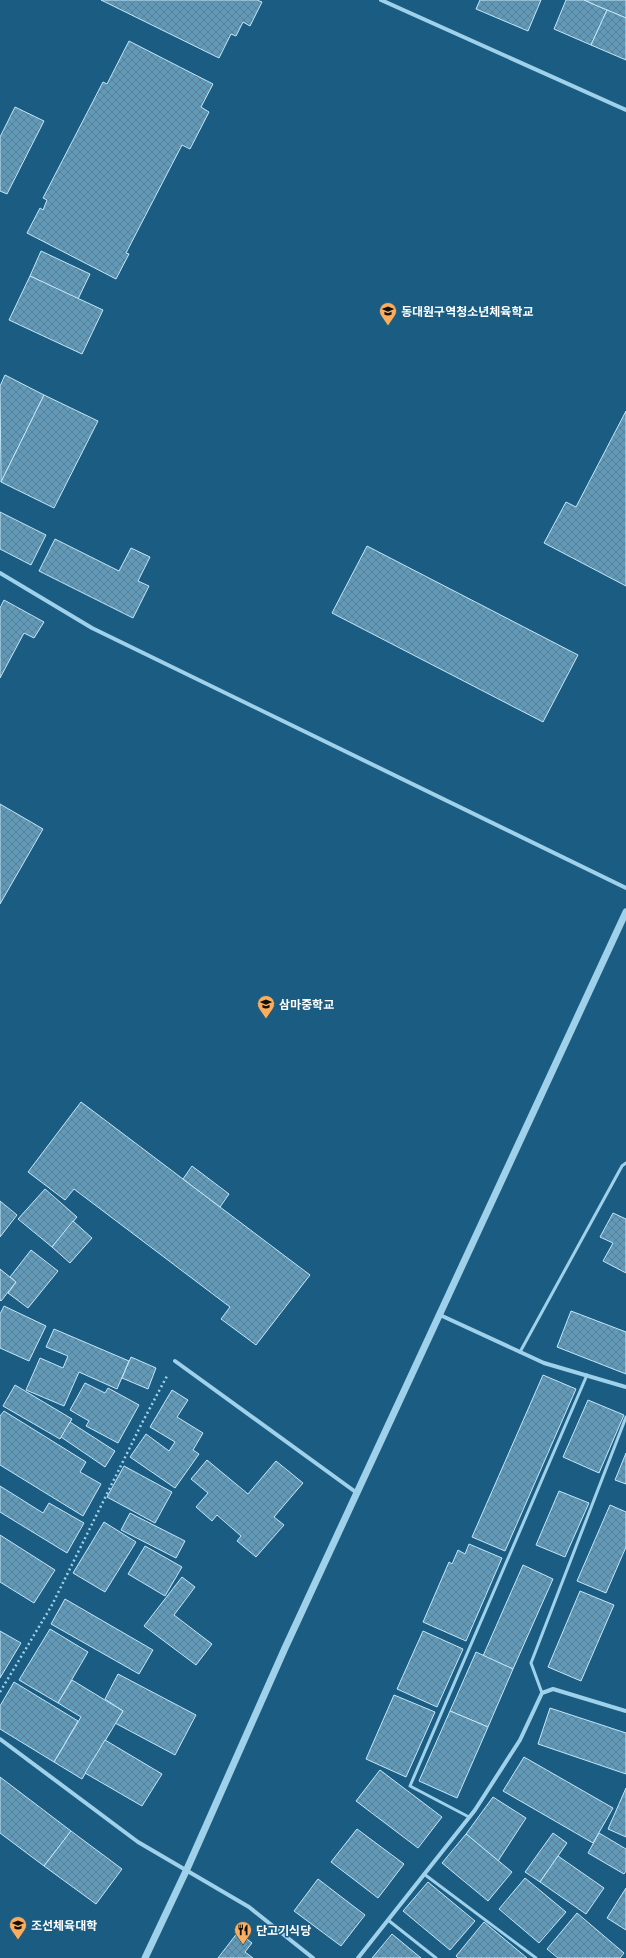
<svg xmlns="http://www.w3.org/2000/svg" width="626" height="1958" font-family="Quicksand,'Noto Sans KR',sans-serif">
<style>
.building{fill:url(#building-cross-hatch);stroke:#c4e6f8}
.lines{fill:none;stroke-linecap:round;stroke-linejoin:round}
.path{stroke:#a0d1ea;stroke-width:2.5;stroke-dasharray:2 3;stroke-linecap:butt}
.service{stroke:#a0d1ea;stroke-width:3}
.minor{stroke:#a0d1ea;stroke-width:4}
.tertiary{stroke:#a0d1ea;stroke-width:7}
.labels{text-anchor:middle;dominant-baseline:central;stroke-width:3;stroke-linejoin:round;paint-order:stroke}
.poi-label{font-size:12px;font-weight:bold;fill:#fff;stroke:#1b5d82;text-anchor:start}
</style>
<defs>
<pattern id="building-cross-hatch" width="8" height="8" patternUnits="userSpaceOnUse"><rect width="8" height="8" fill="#619ab9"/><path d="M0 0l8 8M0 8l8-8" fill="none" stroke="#5a7f93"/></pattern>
</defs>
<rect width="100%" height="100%" fill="#1b5d82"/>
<g class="building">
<path d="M101,0H257L262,2L250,26L243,22L236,36L231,34L219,58Z"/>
<path d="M480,0H541L528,31L476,9Z"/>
<path d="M566,0H584L607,10L591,45L554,29Z"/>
<path d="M584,0H626V18L607,10Z"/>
<path d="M607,10L626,18V60L591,45Z"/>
<path d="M129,41L213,84L201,107L209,112L190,149L182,145L126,253L129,254L116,279L27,233L40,208L43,210L47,200L43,198L103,82L107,84Z"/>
<path d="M15,107L44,121L7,194L0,191V137Z"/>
<path d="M41,251L90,274L78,299L30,276Z"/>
<path d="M30,276L103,310L82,354L9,320Z"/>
<path d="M5,375L44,395L1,482L0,386Z"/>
<path d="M44,395L98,421L54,508L1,482Z"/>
<path d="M626,411V586L544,543L566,502L576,507Z"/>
<path d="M0,512L46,535L31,565L0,549Z"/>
<path d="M55,539L119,571L131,548L150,557L138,581L149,586L133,618L39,571Z"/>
<path d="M367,546L578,655L543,722L332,613Z"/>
<path d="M4,600L44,622L34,638L24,633L0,678V608Z"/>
<path d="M0,804L43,829L0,904Z"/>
<path d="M81,1102L310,1275L256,1345L221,1319L230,1307L74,1189L65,1200L28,1172Z"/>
<path d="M192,1166L229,1194L220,1207L183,1179Z"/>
<path d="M45,1189L77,1217L52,1247L18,1219Z"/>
<path d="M0,1201L17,1215L0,1237Z"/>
<path d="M613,1213L626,1219V1273L603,1261L613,1243L600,1237Z"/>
<path d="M73,1221L92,1238L70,1263L52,1247Z"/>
<path d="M31,1250L58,1271L28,1308L8,1293L16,1282L10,1277Z"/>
<path d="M0,1269L16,1282L1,1301L0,1300Z"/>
<path d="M4,1306L46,1326L29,1361L0,1348V1314Z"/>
<path d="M571,1311L626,1332V1374L557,1347Z"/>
<path d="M54,1329L129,1361L117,1389L79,1372L64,1406L26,1390L40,1358L63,1368L68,1356L46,1347Z"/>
<path d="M131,1357L156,1368L148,1389L122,1378Z"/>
<path d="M543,1375L576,1389L505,1551L472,1537Z"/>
<path d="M85,1383L105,1393L108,1388L139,1405L118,1443L86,1426L89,1421L70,1410Z"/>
<path d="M15,1385L72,1419L60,1439L3,1406Z"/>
<path d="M172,1390L188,1400L177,1417L203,1433L193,1450L199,1454L175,1488L130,1457L146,1434L169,1451L175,1442L150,1427Z"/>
<path d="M588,1400L624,1415L599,1473L563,1457Z"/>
<path d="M4,1411L86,1462L80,1472L101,1484L83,1516L0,1465V1416Z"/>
<path d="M70,1422L115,1451L105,1467L61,1437Z"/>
<path d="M626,1453V1484L615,1480Z"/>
<path d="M207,1460L248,1494L276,1461L303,1483L274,1517L284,1525L256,1557L237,1541L241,1536L217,1515L212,1521L196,1507L208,1493L191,1479Z"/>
<path d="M124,1466L172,1492L155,1523L107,1497Z"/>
<path d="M0,1486L43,1513L49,1503L84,1523L67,1553L0,1512Z"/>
<path d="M559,1491L589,1503L565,1557L536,1545Z"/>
<path d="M610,1505L626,1512V1547L606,1593L577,1581Z"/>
<path d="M130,1513L185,1541L176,1558L121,1530Z"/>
<path d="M104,1522L136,1542L105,1592L73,1573Z"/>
<path d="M0,1535L55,1570L34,1603L0,1582Z"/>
<path d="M469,1544L502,1558L466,1641L423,1622L449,1562L452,1564L458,1550L465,1554Z"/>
<path d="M145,1546L182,1567L165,1596L128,1574Z"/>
<path d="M523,1565L553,1579L513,1669L483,1656Z"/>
<path d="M182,1577L195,1587L174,1615L212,1644L196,1665L144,1626Z"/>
<path d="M580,1591L614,1605L581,1681L548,1667Z"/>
<path d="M65,1599L153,1650L139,1674L51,1624Z"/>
<path d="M50,1629L88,1652L58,1703L19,1680Z"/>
<path d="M0,1631L21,1643L0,1678Z"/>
<path d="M423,1631L463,1649L437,1707L397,1689Z"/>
<path d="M476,1652L513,1669L488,1727L450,1711Z"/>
<path d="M118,1674L196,1715L175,1755L115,1723L123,1711L105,1699Z"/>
<path d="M72,1680L123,1711L82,1779L54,1762L81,1717L58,1703Z"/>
<path d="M14,1682L78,1721L54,1762L0,1729V1706Z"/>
<path d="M394,1695L435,1712L406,1777L366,1759Z"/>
<path d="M550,1708L626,1733V1774L538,1744Z"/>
<path d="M450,1711L488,1727L457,1798L419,1781Z"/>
<path d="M105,1740L162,1774L142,1806L85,1773Z"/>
<path d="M524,1757L613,1808L593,1843L503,1791Z"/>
<path d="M380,1770L442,1817L418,1848L356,1801Z"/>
<path d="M0,1777L71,1831L44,1866L0,1833Z"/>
<path d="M626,1788V1837L608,1829Z"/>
<path d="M493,1797L526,1818L498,1861L466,1834Z"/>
<path d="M357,1829L404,1864L378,1898L331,1862Z"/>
<path d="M71,1831L122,1869L96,1904L44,1866Z"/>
<path d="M553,1833L567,1843L540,1882L525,1872Z"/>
<path d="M599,1833L626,1849V1871L624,1874L588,1853Z"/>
<path d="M466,1834L512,1872L488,1901L442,1863Z"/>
<path d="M558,1856L604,1888L586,1914L540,1882Z"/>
<path d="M525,1878L566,1912L539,1943L499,1909Z"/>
<path d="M318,1879L365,1915L341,1946L294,1911Z"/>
<path d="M428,1882L475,1921L450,1950L403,1911Z"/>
<path d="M626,1888V1930L607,1918Z"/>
<path d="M577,1913L624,1953L620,1958H558L547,1949Z"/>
<path d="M484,1922L527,1958H458L456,1956Z"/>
<path d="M238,1932L252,1943L245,1952L253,1958H218Z"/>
<path d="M392,1934L421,1958H372Z"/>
</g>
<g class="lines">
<path class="path" d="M0,1692L52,1605L142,1423L167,1376"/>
<g class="service">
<path d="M520,1352L622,1166L626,1163"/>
<path d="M542,1693L531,1663L626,1417"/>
<path d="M469,1817L410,1786L587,1375"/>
<path d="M424,1874L536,1958"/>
<path d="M388,1920L436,1958"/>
</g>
<g class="minor">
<path d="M381,0L626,110"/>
<path d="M0,573L92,628L626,888"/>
<path d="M440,1315L544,1363L626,1387"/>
<path d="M175,1361L357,1493"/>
<path d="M0,1739L138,1842L249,1907L313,1958"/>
<path d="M358,1958L475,1810L520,1740L542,1693L553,1689L626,1711"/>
</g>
<path class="tertiary" d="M145,1958L187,1869L285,1648L626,912"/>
</g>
<defs>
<symbol id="school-pin" viewBox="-11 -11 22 30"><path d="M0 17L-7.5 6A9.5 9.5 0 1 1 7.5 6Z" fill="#fcad5c" stroke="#1b5d82"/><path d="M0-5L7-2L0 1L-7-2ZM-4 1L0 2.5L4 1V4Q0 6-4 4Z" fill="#111"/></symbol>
<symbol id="university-pin" viewBox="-11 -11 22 30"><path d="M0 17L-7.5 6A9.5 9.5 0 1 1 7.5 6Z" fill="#fcad5c" stroke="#1b5d82"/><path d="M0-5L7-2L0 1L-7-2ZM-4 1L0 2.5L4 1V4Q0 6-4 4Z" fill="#111"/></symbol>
<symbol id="restaurant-pin" viewBox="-11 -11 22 30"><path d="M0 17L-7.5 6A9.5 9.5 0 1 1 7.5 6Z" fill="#fcad5c" stroke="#1b5d82"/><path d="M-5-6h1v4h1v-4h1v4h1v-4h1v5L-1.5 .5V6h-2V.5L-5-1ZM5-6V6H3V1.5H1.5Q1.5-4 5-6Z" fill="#111"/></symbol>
</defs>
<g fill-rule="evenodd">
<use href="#school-pin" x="378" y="301" width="20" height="27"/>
<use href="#school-pin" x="256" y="994" width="20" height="27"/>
<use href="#university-pin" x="8" y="1915" width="20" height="27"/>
<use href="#restaurant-pin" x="233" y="1920" width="20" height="27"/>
</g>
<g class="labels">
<g class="poi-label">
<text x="401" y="311">동대원구역청소년체육학교</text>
<text x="279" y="1004">삼마중학교</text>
<text x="31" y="1925">조선체육대학</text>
<text x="256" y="1930">단고기식당</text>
</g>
</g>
</svg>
